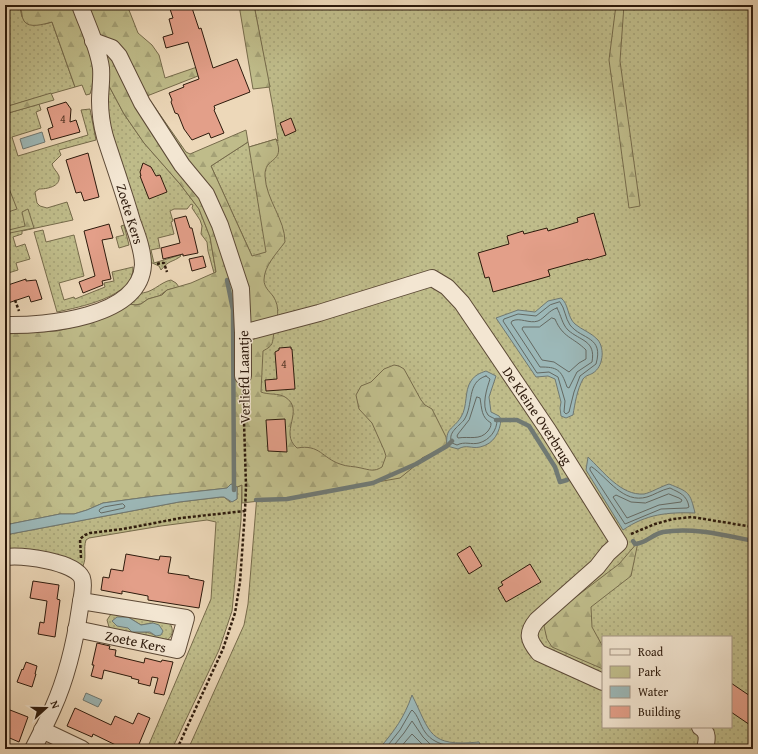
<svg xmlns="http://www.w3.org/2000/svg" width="758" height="754" font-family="'Gentium Book Plus',serif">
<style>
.green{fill:url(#green-dots);stroke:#766b4b;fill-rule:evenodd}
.forest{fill:url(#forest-firs);stroke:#766b4b}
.pitch{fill:#bfbc8a;stroke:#766b4b}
.water{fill:#9cb8b8;stroke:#707973}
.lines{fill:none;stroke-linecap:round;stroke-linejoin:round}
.shore{stroke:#646962;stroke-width:1}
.stream{stroke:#707973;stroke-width:4.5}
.building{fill:#e39f89;stroke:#2d1a0c}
.minor-casing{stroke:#5d4a37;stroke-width:18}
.path{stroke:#2d1a0c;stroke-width:2.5;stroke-dasharray:3 2;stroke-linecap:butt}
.minor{stroke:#f3e6d2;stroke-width:16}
.labels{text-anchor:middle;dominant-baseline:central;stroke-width:3;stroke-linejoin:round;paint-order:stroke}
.number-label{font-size:12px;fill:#5a3b2b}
.street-label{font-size:14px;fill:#2d1a0c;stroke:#f3e6d2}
</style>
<defs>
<pattern id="green-dots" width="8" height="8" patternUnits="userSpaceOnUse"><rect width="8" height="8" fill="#bfbc8a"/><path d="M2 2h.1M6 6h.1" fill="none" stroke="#a4a176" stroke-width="1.8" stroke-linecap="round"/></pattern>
<pattern id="forest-firs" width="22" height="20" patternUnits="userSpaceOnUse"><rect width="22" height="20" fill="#bfbc8a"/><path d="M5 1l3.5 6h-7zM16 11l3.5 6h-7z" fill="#a4a176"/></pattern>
</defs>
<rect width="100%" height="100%" fill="#edd8b9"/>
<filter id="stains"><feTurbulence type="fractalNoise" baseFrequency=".005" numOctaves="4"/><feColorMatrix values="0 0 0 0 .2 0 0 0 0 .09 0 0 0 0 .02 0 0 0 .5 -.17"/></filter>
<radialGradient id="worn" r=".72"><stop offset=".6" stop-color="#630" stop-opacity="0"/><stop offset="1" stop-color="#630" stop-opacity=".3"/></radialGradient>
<g class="green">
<path d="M254,5H753V749H184L186,745H190L244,625L248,604L257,495L252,256L211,166L248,142L249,147L276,139L278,141L273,108ZM603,637H731V727H603Z"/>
<path d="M14,7L20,8L22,17L45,24L52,22L75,87L5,107V10Z"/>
<path d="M109,86L124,114L144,143L180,184L199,209L210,237L216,272L214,273L208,251L207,242L201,234L202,226L200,220L192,208L193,205L191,204L187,209H174L170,211L173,221L171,222L174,234L158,238L160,248L151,250L154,263L180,255L181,256C172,263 170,259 161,270L159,266L150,262L132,194L115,143L107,114Z"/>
<path d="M39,104L41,110L36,112L41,128L12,137L18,156L88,135L81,110L90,109L96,140L59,150L61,155L52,164C53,169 57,171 59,176C61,187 46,189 39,189L35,192L37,203L40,206L47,208L67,202L73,220L22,231V234L13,237L16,247L25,244L30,259L16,263L18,270L5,274V114Z"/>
<path d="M124,225L129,245L119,248L116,237L124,235L121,226Z"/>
<path d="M43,230L46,242L74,235L84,276L59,283L64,300L74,297L75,299L105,287L104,283L114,281L112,272L133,267C135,297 79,307 57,312L34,232Z"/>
<path d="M171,280L176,283L179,287L167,290L159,296L148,299L141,304L135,305L130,304L139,293C152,294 160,282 171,280Z"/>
<path d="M242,485L241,520L232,611L219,650L172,749H147L211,599L216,522L207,520L161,526L89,538L86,540C83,549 87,557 83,566L69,561L5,552V535L179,502L221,497H224L230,502L237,499V487Z"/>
<path d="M113,612L170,623C174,630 173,638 165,641L112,629L109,627L107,620L111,614ZM128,617L141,625L153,623L156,636C148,631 142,632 132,632L128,628Z"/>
</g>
<g class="forest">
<path d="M5,5H76L93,57L94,81L90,94L86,95L82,85L75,87L52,22C44,24 29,29 24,21C21,17 23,12 20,8L14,7L5,10Z"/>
<path d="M87,5H127L138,33L152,45L159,55L165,78L200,66L203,74L147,96L186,152L190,154L246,130L248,142L211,166L252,256L266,252L249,147L276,139C286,164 264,156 265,176C266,200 285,219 285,242C277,253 264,266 264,280C264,287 269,291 273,296C281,308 277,319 274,332C272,344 274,345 263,351L261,392C268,395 279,393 285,397C306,410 278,432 297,448C320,444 322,458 340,464C347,467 354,466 361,468C370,470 374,472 382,467L386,456L384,450L372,423L359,409L356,395L361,386L371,382L384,369L394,365L399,366L404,369L421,400L425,405L432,409L446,437L447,446L422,458L416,465L400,478L286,498L242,503V485L237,487L231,484L227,488L219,489L155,496L103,503L87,510L74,514H60L5,525V334L57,331L74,327L130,304L135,305L141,304L148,299L162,295L167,290L191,283L216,272L210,237L199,209L180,184L144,143L124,114L109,86Z"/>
<path d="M239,5H254L270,87L253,89Z"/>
<path d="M616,5H624L620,61L640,206L629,208L609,60Z"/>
<path d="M51,93L54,100L5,114V107Z"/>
<path d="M28,209L34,228L5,234V231L25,226L22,212Z"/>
<path d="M638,542L631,576L591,607L592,627L603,647V669L552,647L547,639L544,626L556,612L619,564Z"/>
</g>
<path class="pitch" d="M5,178L17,209L5,213Z"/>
<g class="water">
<path d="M42,132L45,142L23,149L20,139Z"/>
<path d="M561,298C569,304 567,317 575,324C582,330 592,333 598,340C605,349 603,367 593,373C590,375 586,375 583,379C577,390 575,403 573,415L566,418L561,416L560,408L561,402L555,379L548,376L536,377L496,318L518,310L535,312L548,301Z"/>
<path d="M486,371L496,376L489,397L491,412L499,416L501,419C500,432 494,444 480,447C471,449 467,444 458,449L447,446C445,427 453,430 461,417C468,406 464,391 471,381C475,375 480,373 486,371Z"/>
<path d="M588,457C603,471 621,496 644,494C650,493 662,486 669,484C689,492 690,492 695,513C668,512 646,514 623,530L586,470Z"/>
<path d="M231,484L237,487V499L232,502L224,497H221L179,502L5,535V525L60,514H74L87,510L103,503L155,496L219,489L227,488Z"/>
<path d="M117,617H128L141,625L153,623L159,625L163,631L161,635L156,636L150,632H132L128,628L117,626L112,621Z"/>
<path d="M86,693L102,700L98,707L83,700Z"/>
<path d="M412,695C431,733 428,747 479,742L480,744V749H379C395,730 404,718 412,695Z"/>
</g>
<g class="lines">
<g class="shore">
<path d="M560,302C565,308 565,318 570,325C582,340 604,336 596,364L580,376L574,392L569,412L566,414L564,412L565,401L558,377L549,372L537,373L503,321L504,319L518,314L536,316L550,305Z"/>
<path d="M557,308C561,315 562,324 568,330C580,341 596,340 592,362L577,372L569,388L567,387C561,369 557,367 540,367L511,323L512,321C520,317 529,324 538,321C545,318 549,310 557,308Z"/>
<path d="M552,318L555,319C563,338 573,337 586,350V359L579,363L569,372L554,362L542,360L522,329L523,327H539Z"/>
<path d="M486,376L490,379C487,388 481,406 488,415C490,417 494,418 497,420C497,430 490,440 479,443C471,445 465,441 457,445L452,443C447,433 458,427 464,420C474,405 466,382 486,376Z"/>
<path d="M477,397L480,398C482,409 481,417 491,423C491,427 490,428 488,431C480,441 469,436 458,438L457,436L458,434L469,420Z"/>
<path d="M592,467C608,478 623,504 647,497C654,495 661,490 670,488C680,493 687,495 689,507L687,508L661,509L625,524L590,470V468Z"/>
<path d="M669,494L679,498L682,500L681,502L659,505L627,518L613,497L616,495L631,502L645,503Z"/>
<path d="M123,504L125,506L124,508L101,513L99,511L100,509L104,507Z"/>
<path d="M385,749L400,730L411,711L412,710C418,715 420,725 425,732C436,748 458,747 475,746L476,749"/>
<path d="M391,749L404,733L412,721L423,737L431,745L440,749"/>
<path d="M399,749L412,734L427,749"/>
</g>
<g class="stream">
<path d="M227,280L233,310L234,490"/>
<path d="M496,420H517L529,426L555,467L560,482L567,480"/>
<path d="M256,500L287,499L373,483L416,464L447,446L452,441"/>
<path d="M633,541L635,544C645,544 653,534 663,532C692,527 724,535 753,541"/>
</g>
</g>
<g class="building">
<path d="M172,5H191L199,29L201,28L213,68L237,59L250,92L214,106L215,109L214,110L224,133L211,138L209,133L192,140L184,129L178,114L175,113L171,102L172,100L169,93L184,87L183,85L199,79L188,42L166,48L163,37L173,34L169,19L173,18L170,9L173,8Z"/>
<path d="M66,102L71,109L70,122L76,120L80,132L51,140L48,129L53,127L47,108Z"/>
<path d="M291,118L296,131L285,136L280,123Z"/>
<path d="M88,153L99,197L84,201L81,192L76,193L66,160Z"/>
<path d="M143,163L151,167L156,176L160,175L167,192L149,199L140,176H141L140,172Z"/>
<path d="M594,213L606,255L589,260L588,259L548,270L550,276L493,292L489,277L485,278L478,253L509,244L507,236L523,231L524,234L547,228L548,231L578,222L577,218Z"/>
<path d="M186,216L190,228H192L198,253L183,256V254L163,259L161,248L180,243L174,219Z"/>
<path d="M109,224L113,238L102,240L111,279L102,281L103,285L83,293L79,282L95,276L84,231Z"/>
<path d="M203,256L206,267L192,271L189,259Z"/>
<path d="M26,279V281L36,280L42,299L31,302L29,296L5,304V286Z"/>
<path d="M291,347V349H292L295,389L266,391L265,380L277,379L275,352L279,350V348Z"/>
<path d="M285,419L287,452L268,451L266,420Z"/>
<path d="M470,546L482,566L469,574L457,554Z"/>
<path d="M126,554L159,560L160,556L171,557L168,573L189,576V578L204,581L199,608L148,600V596L122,591V594L101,590L103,577L109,578L111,569L123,571Z"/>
<path d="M530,564L541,582L506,602L498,588L503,585L501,582Z"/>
<path d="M33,581L59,585L57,599L60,600L55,637L38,634L40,622L44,623L47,601L30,598Z"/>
<path d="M97,643L110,646L109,649L116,650L115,656L144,663L145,658L161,662L162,660L173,662L164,695L154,693L158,678L152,677L150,686L138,683L139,680L131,678L132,677L104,670L102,679L91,676L94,665H92Z"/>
<path d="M26,662L37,666L35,674H36L32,687L17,682L22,669L23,670Z"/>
<path d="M731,683L753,698V727L731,712Z"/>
<path d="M75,708L111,725L115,716L133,724L138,713L150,718L137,749H124L93,734L92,737L67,726Z"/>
<path d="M10,710L28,717L19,742L5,736V725Z"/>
</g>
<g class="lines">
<defs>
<g id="minor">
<path d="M93,41L112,48L119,56L142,103L182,165L206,194L220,225L241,289L243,333V376"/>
<path d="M5,325C45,326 140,318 143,265C143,250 137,235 132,221C124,193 114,165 105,137C102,126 100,113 100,101C100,90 102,79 101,68C98,46 87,25 80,5"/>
<path id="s1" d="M243,333L319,313L432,278L447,287L462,303L548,430L619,543L608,553L597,567L537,620C526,633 528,640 539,653L603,682"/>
<path d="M5,557C22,555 74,561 82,578C85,587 81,599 80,608C75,642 67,677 53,708C47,722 40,735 33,749"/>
<path id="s2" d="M76,629L177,650L186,618L81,601"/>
<path d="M700,727C709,732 707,740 705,749"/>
<path d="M42,730L82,749"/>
</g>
</defs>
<use href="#minor" class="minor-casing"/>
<g class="path">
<path d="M157,264L161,263H164L167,272"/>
<path d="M15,300L19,311"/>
<path d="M631,534L655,524L673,519L692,517L753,527"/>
<path d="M81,558L80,539L85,535L90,533L123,529L181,518L245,511"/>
<path d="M177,749L223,649L235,613L240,582L245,511L246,486L243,390"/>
</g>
<use href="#minor" class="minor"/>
</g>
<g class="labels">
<g class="number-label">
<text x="63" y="118">4</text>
<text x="284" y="363">4</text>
</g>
<g class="street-label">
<text transform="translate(130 214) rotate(73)">Zoete Kers</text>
<text transform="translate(244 377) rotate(-91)">Verliefd Laantje</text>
<text stroke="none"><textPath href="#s1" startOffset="372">De Kleine Overbrug</textPath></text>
<text stroke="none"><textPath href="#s2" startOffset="61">Zoete Kers</textPath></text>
</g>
</g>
<rect width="758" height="754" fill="none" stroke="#edd8b9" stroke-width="20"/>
<rect x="6" y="6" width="746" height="742" fill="none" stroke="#2d1a0c" stroke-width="2"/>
<rect x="10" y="10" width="738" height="734" fill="none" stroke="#2d1a0c"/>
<rect x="602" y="636" width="130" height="92" fill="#f3e6d2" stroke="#a49483"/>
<rect x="610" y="649" width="20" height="6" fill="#f3e6d2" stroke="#a49483"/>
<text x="638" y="656" font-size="12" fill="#2d1a0c">Road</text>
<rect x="610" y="666" width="20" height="12" fill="#bfbc8a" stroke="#a49483"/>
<text x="638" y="676" font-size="12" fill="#2d1a0c">Park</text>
<rect x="610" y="686" width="20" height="12" fill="#9cb8b8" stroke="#a49483"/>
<text x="638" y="696" font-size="12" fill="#2d1a0c">Water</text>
<rect x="610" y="706" width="20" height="12" fill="#e39f89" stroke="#a49483"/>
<text x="638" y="716" font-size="12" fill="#2d1a0c">Building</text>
<g transform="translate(46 708) rotate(69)" stroke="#f3e6d2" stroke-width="3" paint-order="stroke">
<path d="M0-3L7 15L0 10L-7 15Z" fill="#2d1a0c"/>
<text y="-6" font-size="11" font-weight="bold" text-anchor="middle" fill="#2d1a0c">N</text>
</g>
<rect width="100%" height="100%" filter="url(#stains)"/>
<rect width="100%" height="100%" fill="url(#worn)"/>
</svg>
